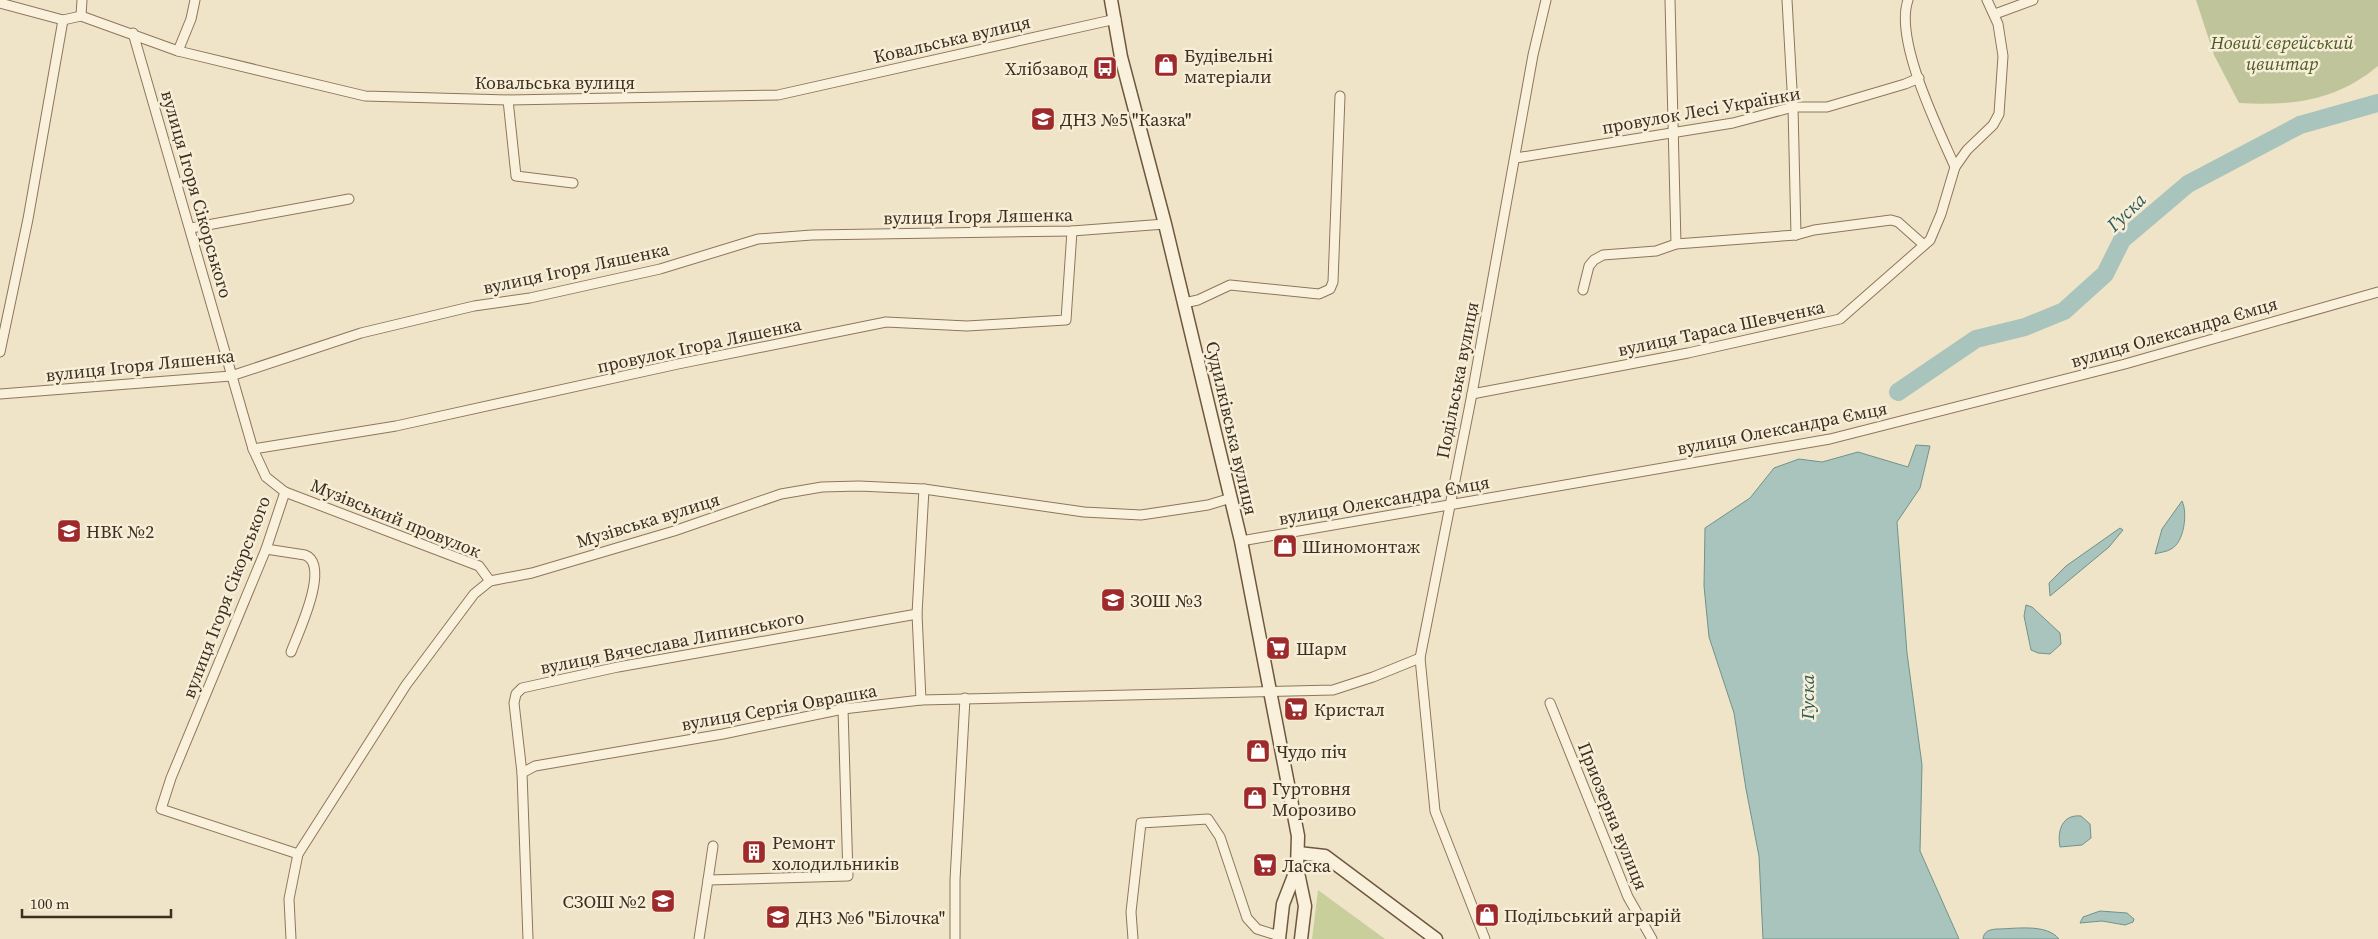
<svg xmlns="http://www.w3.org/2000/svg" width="2378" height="939" font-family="'Source Serif 4',serif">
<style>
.green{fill:#c9cf9b}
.cemetery{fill:#bfc49a}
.water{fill:#a9c4bc;stroke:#6f938a}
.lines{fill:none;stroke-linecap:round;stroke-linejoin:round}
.river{stroke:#a9c4bc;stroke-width:18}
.minor-casing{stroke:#8d765c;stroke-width:11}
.secondary-casing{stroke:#6f573f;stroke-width:15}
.minor{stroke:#faf1dc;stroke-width:9}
.secondary{stroke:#faf1dc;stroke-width:12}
.labels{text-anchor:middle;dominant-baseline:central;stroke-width:5;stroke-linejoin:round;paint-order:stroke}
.street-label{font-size:18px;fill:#3d2e20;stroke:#f7eed8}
.park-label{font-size:18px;font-style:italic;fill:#4d5a26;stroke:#f7eed8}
.poi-label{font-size:18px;fill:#3d2e20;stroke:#f7eed8;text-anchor:start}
.water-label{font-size:19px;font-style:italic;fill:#2f5d5a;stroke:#f7eed8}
</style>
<rect width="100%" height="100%" fill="#f0e4c8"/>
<path class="green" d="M1318,890L1385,939H1312Z"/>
<path class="cemetery" d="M2196,0H2378V66C2336,101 2292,106 2239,103L2214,55Z"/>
<g class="water">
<path d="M1916,445L1930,446L1920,488L1897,522L1907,653L1922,765L1920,851L1959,939H1763L1759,856L1746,789L1734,713L1709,637L1704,586L1705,528L1750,498L1774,468L1799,459L1822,462L1858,452L1908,467Z"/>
<path d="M2182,501C2188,513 2184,543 2171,549C2167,552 2160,552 2155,554L2162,529Z"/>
<path d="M2120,528L2123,530L2109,547L2050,596L2049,583L2066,566Z"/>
<path d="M2026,605L2032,607L2060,633L2061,644L2050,654L2038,653L2031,650L2024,616Z"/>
<path d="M2081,816L2090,824L2091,838L2082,845L2060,847C2057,831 2062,814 2081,816Z"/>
<path d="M2100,911L2127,913L2134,919L2133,922L2125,925L2102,921L2080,923L2083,917Z"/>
<path d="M1996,929C2015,929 2046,923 2059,939H1983C1984,931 1989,930 1996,929Z"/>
</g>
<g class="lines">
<path class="river" d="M1898,392L1976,339L2025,327L2064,311L2105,274L2122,240L2188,184L2300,125L2378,103"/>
<defs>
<g id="minor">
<path d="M1670,0L1676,244"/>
<path d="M1908,0C1894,40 1938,128 1955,167"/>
<path d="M0,3L63,20L81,16L178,51L365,96L508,100L778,95L1116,19"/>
<path d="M1995,14L2033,0"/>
<path d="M81,16L82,0"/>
<path d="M133,33L253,449L266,477L285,492L266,549L171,778L161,809L298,854"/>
<path d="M178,51L191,19L195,0"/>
<path d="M508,100L516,176L573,183"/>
<path d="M1516,158L1733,123L1793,107H1827L1905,84L1919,78"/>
<path d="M191,228L349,199"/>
<path d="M1796,235L1814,230L1891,220L1898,222L1924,245"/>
<path d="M1583,290L1589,266L1594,260L1603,255L1656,251L1676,244L1796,235L1793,107L1787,0"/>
<path d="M1184,303L1198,300L1230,285L1319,294L1330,289L1333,282L1340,96"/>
<path d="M0,352L28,219L63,20"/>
<path d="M0,394L231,376L361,333L474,306L530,298L660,269L758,239L812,235L1072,231L1165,224"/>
<path d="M1472,394L1688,353L1840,319L1930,240L1941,214L1955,167L1967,150L1993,125L1999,114L2003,56L1998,24L1987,0"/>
<path d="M253,449L396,426L678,364L886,322L967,326L1066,320L1072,231"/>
<path d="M285,492L479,566L490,581"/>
<path d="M1241,541L1830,439L2125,364L2378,292"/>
<path d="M266,549L305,555C331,565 298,633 291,652"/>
<path d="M921,700L917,614L924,489"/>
<path d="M1550,703L1628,897L1652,939"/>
<path d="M522,773L514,703L516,694L522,688L618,667L917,614"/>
<path d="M708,880L713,846"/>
<path d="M291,939L289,899L298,854L406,685L474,594L490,581L532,573L674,531L781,494L822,487L859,486L924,489L1084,512L1141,515L1208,505L1231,498"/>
<path d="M528,939L522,773L535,766L723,734L843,709L921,700L1333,690L1373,677L1420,658"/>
<path d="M699,939L708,880L848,876L843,709"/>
<path d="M955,939V880L965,698"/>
<path d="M1133,939L1131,912L1141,823L1208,819L1220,837L1247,918L1257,929L1279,936"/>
<path d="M1485,939L1435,811L1420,658L1472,394L1533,55L1546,0"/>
</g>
<g id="secondary">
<path d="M1111,0L1121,57L1165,224L1241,541L1298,836L1297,868L1305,906L1301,939"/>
<path d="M1298,853L1325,856L1436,939"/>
<path d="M1279,939L1283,904L1297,868"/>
</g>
</defs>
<use href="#minor" class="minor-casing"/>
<use href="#secondary" class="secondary-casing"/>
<use href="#minor" class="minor"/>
<use href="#secondary" class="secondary"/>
</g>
<defs>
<symbol id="shop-square" viewBox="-11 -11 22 22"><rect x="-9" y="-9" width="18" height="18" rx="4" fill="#9e2a2b" stroke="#f7eed8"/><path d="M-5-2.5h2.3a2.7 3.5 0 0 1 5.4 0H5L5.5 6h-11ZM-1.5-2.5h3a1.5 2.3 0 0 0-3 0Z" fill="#fff"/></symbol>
<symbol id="bus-square" viewBox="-11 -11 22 22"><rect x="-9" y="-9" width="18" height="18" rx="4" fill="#9e2a2b" stroke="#f7eed8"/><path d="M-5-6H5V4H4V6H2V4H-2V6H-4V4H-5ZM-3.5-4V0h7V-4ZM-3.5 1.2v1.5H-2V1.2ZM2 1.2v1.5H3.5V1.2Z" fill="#fff"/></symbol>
<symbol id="school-square" viewBox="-11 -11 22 22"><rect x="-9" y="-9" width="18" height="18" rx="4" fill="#9e2a2b" stroke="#f7eed8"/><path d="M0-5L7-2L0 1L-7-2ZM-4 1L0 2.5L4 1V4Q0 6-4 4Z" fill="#fff"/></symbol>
<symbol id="supermarket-square" viewBox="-11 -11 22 22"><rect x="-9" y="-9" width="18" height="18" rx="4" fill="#9e2a2b" stroke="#f7eed8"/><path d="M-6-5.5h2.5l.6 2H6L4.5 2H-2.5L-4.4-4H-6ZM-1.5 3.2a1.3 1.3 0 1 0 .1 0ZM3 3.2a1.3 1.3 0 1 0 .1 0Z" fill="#fff"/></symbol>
<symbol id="building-square" viewBox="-11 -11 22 22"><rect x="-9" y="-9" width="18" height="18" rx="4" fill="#9e2a2b" stroke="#f7eed8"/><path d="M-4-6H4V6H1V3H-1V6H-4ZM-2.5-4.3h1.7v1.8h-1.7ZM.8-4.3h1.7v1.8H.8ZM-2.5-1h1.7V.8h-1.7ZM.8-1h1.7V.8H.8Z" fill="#fff"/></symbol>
</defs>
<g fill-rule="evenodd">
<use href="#shop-square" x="1152" y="51" width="28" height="28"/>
<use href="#bus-square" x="1091" y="54" width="28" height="28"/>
<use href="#school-square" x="1029" y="105" width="28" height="28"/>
<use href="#school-square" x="55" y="517" width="28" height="28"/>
<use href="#shop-square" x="1271" y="532" width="28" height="28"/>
<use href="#school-square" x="1099" y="586" width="28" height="28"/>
<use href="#supermarket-square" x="1264" y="634" width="28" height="28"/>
<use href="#supermarket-square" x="1282" y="695" width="28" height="28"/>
<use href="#shop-square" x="1244" y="737" width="28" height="28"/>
<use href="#shop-square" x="1241" y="784" width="28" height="28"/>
<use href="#building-square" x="740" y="838" width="28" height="28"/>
<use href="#supermarket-square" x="1251" y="851" width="28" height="28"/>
<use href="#school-square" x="649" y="887" width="28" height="28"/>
<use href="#shop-square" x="1473" y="901" width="28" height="28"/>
<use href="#school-square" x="764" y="903" width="28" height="28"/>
</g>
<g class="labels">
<g class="street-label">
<text transform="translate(952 39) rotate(-13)">Ковальська вулиця</text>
<text x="555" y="82">Ковальська вулиця</text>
<text transform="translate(1701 110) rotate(-10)">провулок Лесі Українки</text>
<text transform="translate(197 194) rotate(74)">вулиця Ігоря Сікорського</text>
<text transform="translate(978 216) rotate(-1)">вулиця Ігоря Ляшенка</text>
<text transform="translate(576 268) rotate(-12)">вулиця Ігоря Ляшенка</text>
<text transform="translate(1721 328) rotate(-12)">вулиця Тараса Шевченка</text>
<text transform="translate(2174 332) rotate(-16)">вулиця Олександра Ємця</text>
<text transform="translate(699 345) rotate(-12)">провулок Ігора Ляшенка</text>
<text transform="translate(140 365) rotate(-6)">вулиця Ігоря Ляшенка</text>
<text transform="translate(1457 380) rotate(-79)">Подільська вулиця</text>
<text transform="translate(1232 428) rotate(77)">Судилківська вулиця</text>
<text transform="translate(1782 428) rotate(-11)">вулиця Олександра Ємця</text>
<text transform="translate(1384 500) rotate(-10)">вулиця Олександра Ємця</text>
<text transform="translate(396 518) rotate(22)">Музівський провулок</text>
<text transform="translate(648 520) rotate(-17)">Музівська вулиця</text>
<text transform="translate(226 597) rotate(-69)">вулиця Ігоря Сікорського</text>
<text transform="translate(672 642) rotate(-11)">вулиця Вячеслава Липинського</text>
<text transform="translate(779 707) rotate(-10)">вулиця Сергія Оврашка</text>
<text transform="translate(1613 816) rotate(68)">Приозерна вулиця</text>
</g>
<g class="park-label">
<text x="2282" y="42">Новий єврейський<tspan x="2282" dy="21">цвинтар</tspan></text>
</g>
<g class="poi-label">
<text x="1184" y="55">Будівельні<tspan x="1184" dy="21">матеріали</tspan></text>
<text x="1088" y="68" text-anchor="end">Хлібзавод</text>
<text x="1060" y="119">ДНЗ №5 "Казка"</text>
<text x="86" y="531">НВК №2</text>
<text x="1302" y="546">Шиномонтаж</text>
<text x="1130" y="600">ЗОШ №3</text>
<text x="1296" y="648">Шарм</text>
<text x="1314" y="709">Кристал</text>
<text x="1276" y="751">Чудо піч</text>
<text x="1272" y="788">Гуртовня<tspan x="1272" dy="21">Морозиво</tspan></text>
<text x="772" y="842">Ремонт<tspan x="772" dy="21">холодильників</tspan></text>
<text x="1282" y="865">Ласка</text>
<text x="646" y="901" text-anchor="end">СЗОШ №2</text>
<text x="1504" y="915">Подільський аграрій</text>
<text x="796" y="917">ДНЗ №6 "Білочка"</text>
</g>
<g class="water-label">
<text transform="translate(2126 212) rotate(-44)">Гуска</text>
<text transform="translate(1807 697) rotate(-90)">Гуска</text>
</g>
</g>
<path d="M22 909v8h149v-8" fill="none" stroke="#3d2e20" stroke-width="2.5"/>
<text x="30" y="909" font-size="15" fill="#3d2e20" stroke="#f7eed8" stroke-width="4" paint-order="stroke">100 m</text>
</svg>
